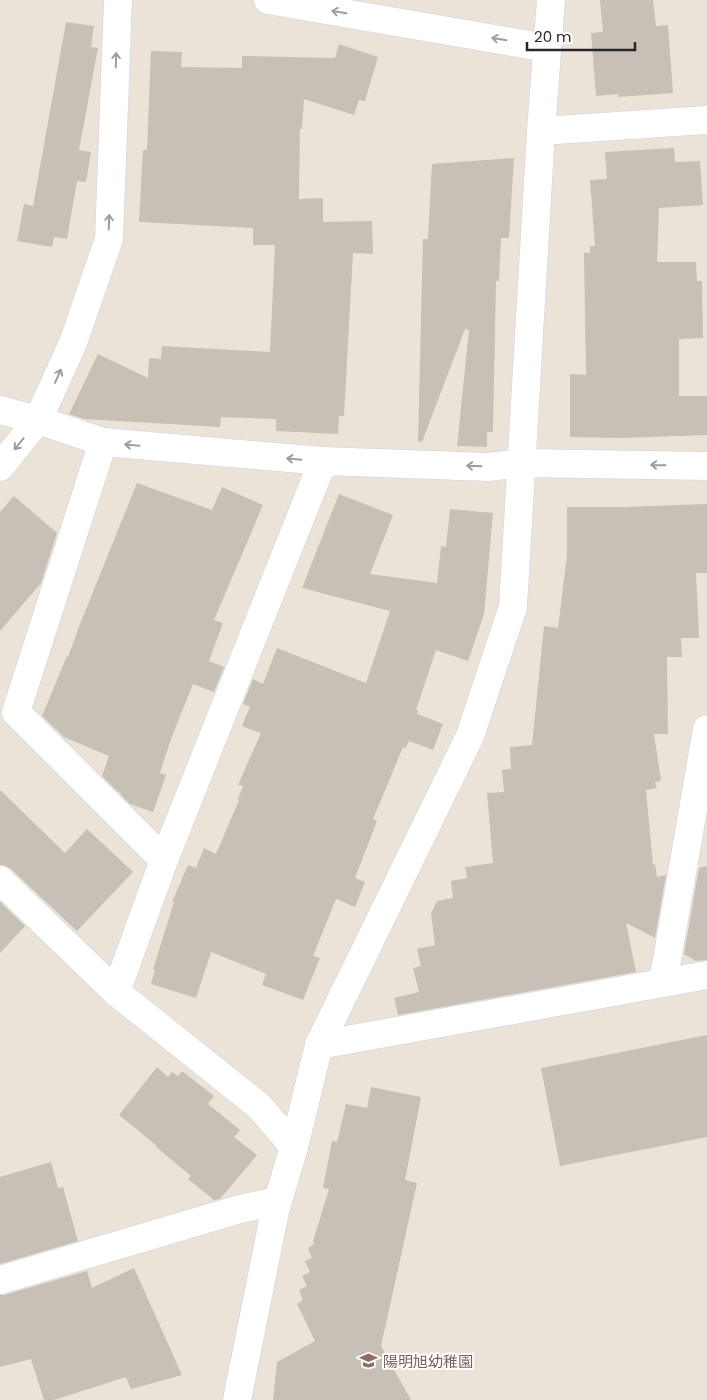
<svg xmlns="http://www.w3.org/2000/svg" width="707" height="1400" font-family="Poppins,'Noto Sans JP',sans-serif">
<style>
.building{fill:#c6c0b7}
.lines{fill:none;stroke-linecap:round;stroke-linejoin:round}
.minor-casing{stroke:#ccd0e2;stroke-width:29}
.minor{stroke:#fff;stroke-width:28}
.oneway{stroke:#9e9e9e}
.labels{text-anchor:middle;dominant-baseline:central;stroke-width:4;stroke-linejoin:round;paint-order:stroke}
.education-label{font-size:15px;fill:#785e54;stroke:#fff;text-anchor:start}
</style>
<rect width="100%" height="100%" fill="#ebe3d7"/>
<g class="building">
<path d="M600,0H653L656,26L668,25L673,93L618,97V94L596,96L591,33L603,32Z"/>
<path d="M66,22L94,26L91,47L98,48L79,150L91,152L86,182L77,181L67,239L54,237L52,247L17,241L24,204L33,206Z"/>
<path d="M339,44L378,57L365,101L359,100L354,115L304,99L302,129H300L299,199L323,198V222L372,221L373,254L353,253L344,416H339L338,434L276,431V419L221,417L220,427L84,419L69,414L98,354L148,378L149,358L161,359L162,346L270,352L275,245H253V228L139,222L143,150H147L151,51L182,52L181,67L242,68V56L335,58Z"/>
<path d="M674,148L675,162L700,161L703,205L659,208L657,262H696L697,281H702L703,338L679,339V396H707V435L619,438L570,437V374L586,375L584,253H590V246H595L590,180L607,179L605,152Z"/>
<path d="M514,158L509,238H501L499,281H496L493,432H487V447L457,446L469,330L465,329L422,442L418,441L423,239H428L432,164Z"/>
<path d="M137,483L212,510L222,487L263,505L214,620L223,623L209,661L224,667L214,692L193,684L171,739L160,773L166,775L153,812L130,804L120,794L121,793L118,792L102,776L109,756L64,737L42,716L67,656L68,657L80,624Z"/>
<path d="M339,494L393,515L370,574L437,583L441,546L446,547L450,509L493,513L484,614L468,661L436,650L416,710L418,711L417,714L443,724L433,750L409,741L406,748L403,747L373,819L377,821L355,878L365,882L355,907L336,899L313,956L320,958L303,1000L262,985L266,974L211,952L196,998L151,984L155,970L153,969L174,902H172L188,865L196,868L204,848L216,854L239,800L238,799L243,786L238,785L261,733L242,726L250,707L243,704L253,679L263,684L277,648L366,683L390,611L302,588Z"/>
<path d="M14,496L57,533L41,583L0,631V512Z"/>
<path d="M707,504V573H696L699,638H681L682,657H667L668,734H654L661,781L655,782L657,788L646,790L653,865L655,864L657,877L666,875L655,938L626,923L636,972L398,1015L394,998L419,992L413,968L421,966L417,949L435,945L431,913L437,901L453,898L451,881L467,878L465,867L493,863L487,793L504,792L502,770L511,769L510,747L532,745L544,626L558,628L567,555V507H625Z"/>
<path d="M0,790L65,853L87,829L133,872L77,931L11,869L4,865H0Z"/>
<path d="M707,866V960L696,961L684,954L699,868Z"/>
<path d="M0,902L25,926L0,953Z"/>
<path d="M707,1035V1137L560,1166L541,1068Z"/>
<path d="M157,1067L168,1077L172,1072L178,1076L182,1071L214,1096L208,1104L240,1130L234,1137L257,1155L220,1199L214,1200L188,1179L191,1176L156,1147L157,1146L119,1115Z"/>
<path d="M371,1087L421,1097L405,1180L417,1183L381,1346L411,1400H273L277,1362L315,1341L297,1304L303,1300L299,1290L307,1286L302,1276L310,1272L305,1261L312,1258L308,1248L314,1244L313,1241L329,1189L323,1188L332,1141L337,1142L346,1104L367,1108Z"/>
<path d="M51,1162L58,1188L63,1187L78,1241L0,1264V1177Z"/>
<path d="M134,1268L182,1375L131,1389L126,1377L54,1400H44L31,1359L0,1367V1295H4L87,1271L92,1288Z"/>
</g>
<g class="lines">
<defs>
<g id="minor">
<path d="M268,0L547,48"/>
<path d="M541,131L707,120"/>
<path d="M0,410L38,420L103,442L323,461L488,467L522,463L707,466"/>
<path d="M103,442L16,712L164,860"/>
<path d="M0,467L38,420L73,343L109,239L118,0"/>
<path d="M0,880L116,992L259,1106L294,1147"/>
<path d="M663,983L707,729"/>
<path d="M116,992L164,860L323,461"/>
<path d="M319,1045L707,975"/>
<path d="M0,1280L240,1209L278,1201"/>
<path d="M237,1400L275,1211L294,1147L319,1045L470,736L513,607L541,131L551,0"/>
</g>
</defs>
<use href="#minor" class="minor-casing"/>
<use href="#minor" class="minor"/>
</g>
<defs><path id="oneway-shaft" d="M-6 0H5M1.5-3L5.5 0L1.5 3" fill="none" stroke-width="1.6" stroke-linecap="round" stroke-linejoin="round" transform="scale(1.25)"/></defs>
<g class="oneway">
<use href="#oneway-shaft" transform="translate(339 12) rotate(-170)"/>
<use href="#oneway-shaft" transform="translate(499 39) rotate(-170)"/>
<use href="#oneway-shaft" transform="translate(116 60) rotate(-88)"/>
<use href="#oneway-shaft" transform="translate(109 222) rotate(-88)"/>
<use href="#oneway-shaft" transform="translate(58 376) rotate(-66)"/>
<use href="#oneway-shaft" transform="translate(19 444) rotate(129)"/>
<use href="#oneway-shaft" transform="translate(132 445) rotate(-175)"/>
<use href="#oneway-shaft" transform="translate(294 459) rotate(-175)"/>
<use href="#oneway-shaft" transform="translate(658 465) rotate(-179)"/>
<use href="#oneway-shaft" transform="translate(474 466) rotate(-178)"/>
</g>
<defs>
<symbol id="school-bare" viewBox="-9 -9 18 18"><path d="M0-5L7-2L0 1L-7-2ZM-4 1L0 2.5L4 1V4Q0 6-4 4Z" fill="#8d6e63" stroke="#fff" stroke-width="2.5" paint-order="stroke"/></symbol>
</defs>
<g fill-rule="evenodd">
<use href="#school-bare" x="356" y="1348" width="25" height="25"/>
</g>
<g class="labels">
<g class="education-label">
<text x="383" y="1361">陽明旭幼稚園</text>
</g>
</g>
<path d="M527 42v8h108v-8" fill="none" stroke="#272727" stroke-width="2.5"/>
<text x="534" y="42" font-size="15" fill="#272727" stroke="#ffffff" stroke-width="4" paint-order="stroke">20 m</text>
</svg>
